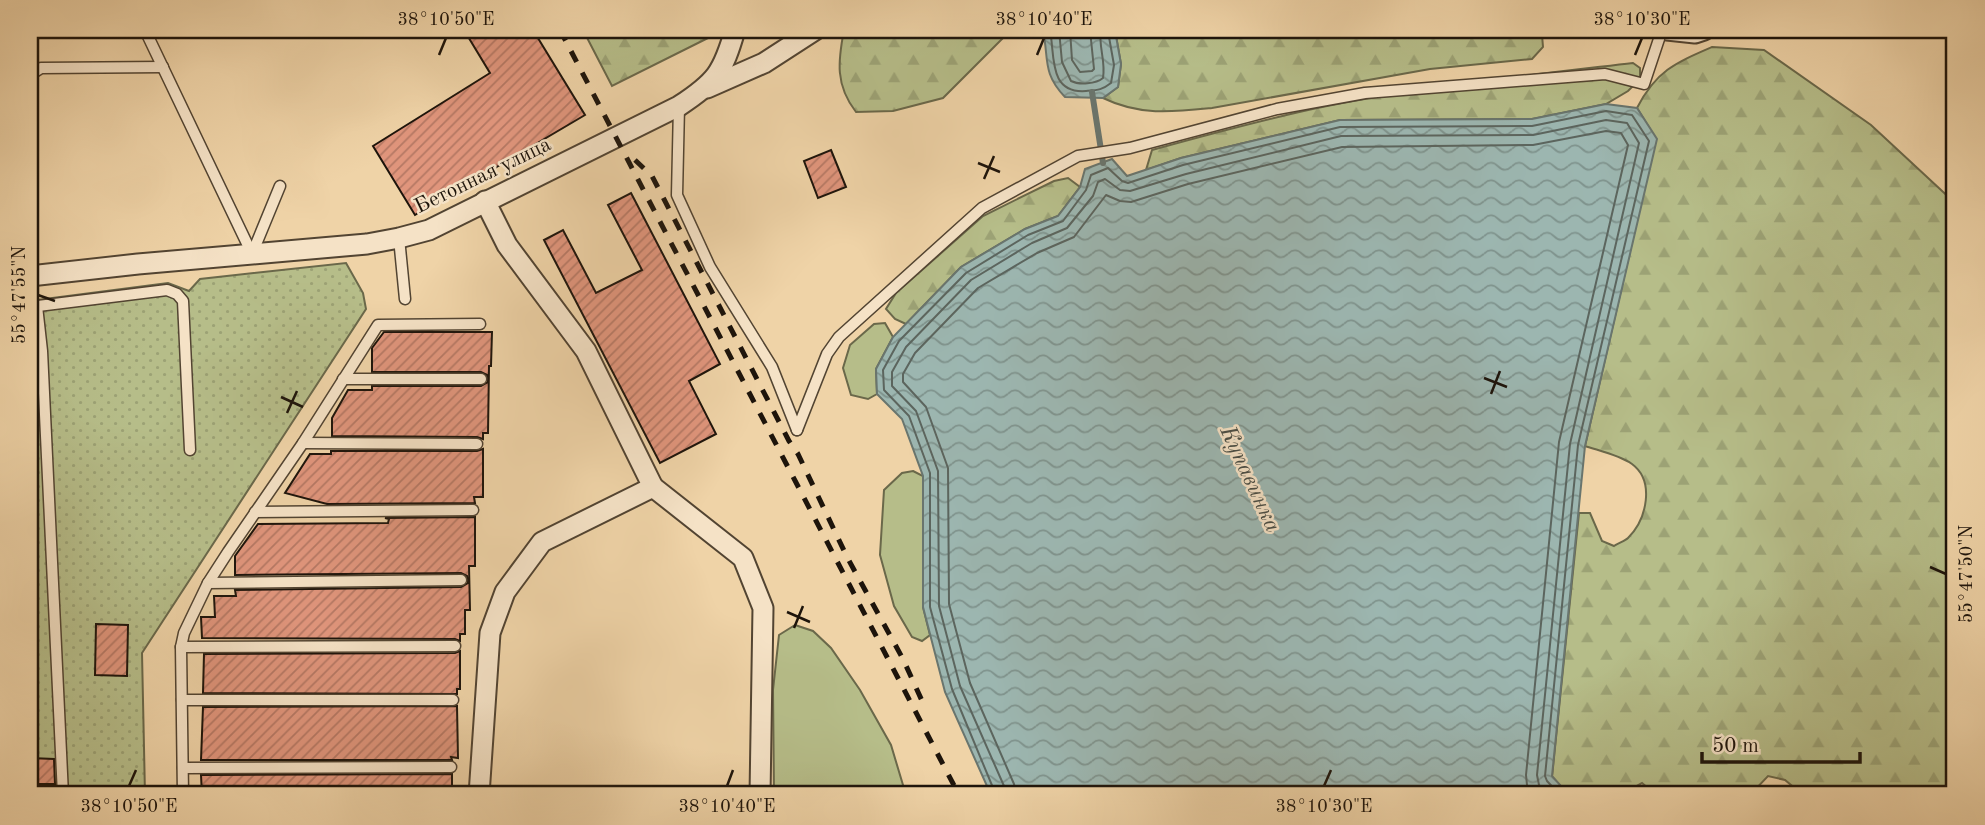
<svg xmlns="http://www.w3.org/2000/svg" width="1985" height="825" font-family="'Old Standard TT',serif">
<style>
.grass{fill:#b6bd89;stroke:#6a684a;stroke-width:2}
.forest{fill:url(#forest-firs);stroke:#6a684a;stroke-width:2}
.garden{fill:url(#garden-dots);stroke:#6a684a;stroke-width:2}
.water{fill:url(#water-waves);stroke:#69756e;stroke-width:2}
.lines{fill:none;stroke-linecap:round;stroke-linejoin:round}
.shore{stroke:#5c655e;stroke-width:2}
.stream{stroke:#69756e;stroke-width:6}
.building{fill:url(#building-hatch);stroke:#1d140b;stroke-width:2}
.service-casing{stroke:#524432;stroke-width:13}
.minor-casing{stroke:#524432;stroke-width:23}
.service{stroke:#f5e2c6;stroke-width:10}
.minor{stroke:#f5e2c6;stroke-width:19}
.rail{stroke:#1d140b;stroke-width:5;stroke-dasharray:12 12;stroke-linecap:butt}
.ticks{fill:none;stroke:#1d140b;stroke-width:2.5}
.labels{text-anchor:middle;dominant-baseline:central;stroke-width:5;stroke-linejoin:round;paint-order:stroke}
.street-label{font-size:21px;fill:#1d140b;stroke:#f5e2c6}
.water-label{font-size:23px;font-style:italic;fill:#494d45;stroke:#f5e2c6}
.neatline{fill:none;stroke:#1d140b;stroke-width:2.5}
.ticks-label{font-size:18px;text-anchor:middle;fill:#1d140b}
</style>
<defs>
<pattern id="forest-firs" width="22" height="20" patternUnits="userSpaceOnUse" patternTransform="scale(1.75)"><rect width="22" height="20" fill="#b6bd89"/><path d="M5 1l3.5 6h-7zM16 11l3.5 6h-7z" fill="#9ca275"/></pattern>
<pattern id="garden-dots" width="8" height="8" patternUnits="userSpaceOnUse" patternTransform="scale(1.75)"><rect width="8" height="8" fill="#b6bd89"/><path d="M2 2h.1M6 6h.1" fill="none" stroke="#9ca275" stroke-width="1.8" stroke-linecap="round"/></pattern>
<pattern id="water-waves" width="16" height="10" patternUnits="userSpaceOnUse" patternTransform="scale(1.75)"><rect width="16" height="10" fill="#9cb6b0"/><path d="M0 5q4-4 8 0t8 0" fill="none" stroke="#7f938d"/></pattern>
<pattern id="building-hatch" width="6" height="6" patternUnits="userSpaceOnUse" patternTransform="scale(1.75)"><rect width="6" height="6" fill="#e0957c"/><path d="M-1 1l2-2M0 6l6-6M5 7l2-2" fill="none" stroke="#b57864"/></pattern>
</defs>
<rect width="100%" height="100%" fill="#efd3a7"/>
<filter id="stains"><feTurbulence type="fractalNoise" baseFrequency=".00286" numOctaves="4"/><feColorMatrix values="0 0 0 0 .2 0 0 0 0 .09 0 0 0 0 .02 0 0 0 .5 -.17"/></filter>
<radialGradient id="worn" r=".72"><stop offset=".6" stop-color="#630" stop-opacity="0"/><stop offset="1" stop-color="#630" stop-opacity=".3"/></radialGradient>
<g class="grass">
<path d="M885,323L893,337L876,369L877,394L868,399L851,395L843,368L850,345L874,324Z"/>
<path d="M913,471L923,476V607L930,635L922,641L912,637L894,606L880,555L884,490L902,473Z"/>
<path d="M795,625L813,631L831,648L860,690L891,745L906,795H774L773,690L779,635Z"/>
</g>
<g class="forest">
<path d="M583,30H711L710,37L612,86Z"/>
<path d="M844,30H1011L943,98L893,111L856,112C835,85 838,61 844,30Z"/>
<path d="M1129,30L1150,31L1168,37L1179,30H1538L1542,35L1543,47L1532,59L1430,69L1212,108C1173,112 1140,116 1103,98L1118,87L1121,64L1116,36Z"/>
<path d="M1712,47L1764,50L1871,125L1955,203V795H1803L1785,780L1768,776L1750,795H1656L1642,783L1631,789L1625,795H1569L1552,777L1579,513H1590L1602,541L1614,546C1618,543 1625,541 1628,538C1647,519 1655,481 1632,464C1619,455 1600,451 1585,446L1656,139L1637,108C1656,71 1675,63 1712,47Z"/>
<path d="M1633,63L1640,68V79L1628,91L1606,104L1532,119L1340,120L1181,158L1146,170L1152,150C1210,134 1268,118 1327,106C1428,86 1531,75 1633,63Z"/>
<path d="M1068,178L1080,187L1058,216L1025,229L961,267L906,324L895,319L886,309L896,293L983,216L1054,181Z"/>
</g>
<path class="garden" d="M346,263L363,293L366,309L142,653L145,795H30V301L168,283L189,291L200,279Z"/>
<g class="water">
<path d="M1043,30H1120L1116,36L1121,64L1118,87L1103,98L1065,97C1042,73 1049,59 1043,30Z"/>
<path d="M1606,104L1637,108L1657,139L1585,446L1552,776L1569,795H991L945,692L923,607V476L902,419L877,394L876,369L893,337L961,267L1025,229L1058,216L1080,187L1085,169L1112,159L1127,176L1181,158L1340,120L1532,119Z"/>
</g>
<g class="lines">
<g class="shore">
<path d="M1050,30C1055,55 1048,94 1086,91C1098,90 1102,90 1111,83L1114,65L1109,37L1111,30"/>
<path d="M1059,30L1062,62L1071,81C1079,85 1096,84 1103,78C1106,61 1098,46 1101,30"/>
<path d="M1070,30L1072,60L1080,72L1092,71L1094,69L1090,30"/>
<path d="M996,795L952,689L930,607V473L909,416L884,390L883,370L899,341L966,273L1028,235L1063,221L1086,190L1091,175L1108,168L1122,181L1128,183L1183,165L1340,127L1532,126L1606,111L1632,115L1649,141L1578,445L1545,776L1547,781L1560,795"/>
<path d="M1005,795L1004,786L960,686L939,606L938,471L916,411L892,386V372L906,347L971,280L1032,243L1067,228L1093,196L1098,182L1105,179L1120,190L1130,191L1186,174L1341,136L1533,135L1606,120L1627,123L1639,143L1570,444L1537,775L1539,785L1548,795"/>
<path d="M1016,795L1014,784L970,683L949,604L948,468L926,407L903,382V374L915,353L978,288L1037,253L1074,237L1106,195L1120,201L1131,202L1188,184L1342,147L1533,145L1606,131L1621,133L1628,145L1559,442L1526,775L1527,785L1534,795"/>
</g>
<path class="stream" d="M1092,92L1103,163"/>
</g>
<g class="building">
<path d="M464,30H533L585,115L415,215L373,146L490,73Z"/>
<path d="M831,150L846,187L818,198L804,161Z"/>
<path d="M631,193L720,364L689,381L716,434L660,463L544,240L563,230L596,293L642,270L608,205Z"/>
<path d="M384,332H492L491,366H489L488,433H483V439L477,437L332,436V418L348,390H372V386H481L488,382L487,375L481,372H372V348Z"/>
<path d="M483,449V497H474L475,503L327,504L285,493L310,454H331V451H477Z"/>
<path d="M475,517V566H469L470,610H465V634H460V641L455,639L202,638L201,617H215L214,596H236L235,590L461,587L468,583L467,576L461,573L235,575V556L258,524L388,523L389,519L385,518Z"/>
<path d="M96,624L128,625L127,676L95,675Z"/>
<path d="M460,651V689H457V694L203,693L204,654L455,653Z"/>
<path d="M457,706L458,758L451,757L452,760H201L203,707Z"/>
<path d="M30,758L54,759L55,784H30Z"/>
<path d="M452,774V795H202L201,775Z"/>
</g>
<g class="lines">
<defs>
<g id="service">
<path d="M145,30L252,254"/>
<path d="M30,75L41,68L163,67"/>
<path d="M679,106L677,195L710,267L772,367L797,430"/>
<path d="M399,238L405,299"/>
<path d="M252,254L280,186"/>
<path d="M37,306L42,351L63,795"/>
<path d="M30,307L167,290L177,294L183,301L190,450"/>
<path d="M343,379H481"/>
<path d="M797,430L827,354L839,337L982,208L1078,156L1130,148L1277,109L1365,93L1605,74L1644,84L1662,30"/>
<path d="M303,443L477,444"/>
<path d="M255,512L473,510"/>
<path d="M208,583L461,580"/>
<path d="M181,647L455,646"/>
<path d="M182,700H453"/>
<path d="M183,768L451,767"/>
<path d="M183,795L181,647L184,633L208,583L228,552L303,443L378,325L480,324"/>
</g>
<g id="minor">
<path d="M1667,30L1695,33L1704,30"/>
<path d="M707,88L764,63L815,30"/>
<path d="M485,201L507,245L586,351L653,487"/>
<path d="M30,276L138,264L367,244L399,238L429,230L679,106C716,82 723,72 735,30"/>
<path d="M479,795L490,633L505,592L542,542L653,487L743,558L763,608L760,795"/>
</g>
</defs>
<use href="#service" class="service-casing"/>
<use href="#minor" class="minor-casing"/>
<use href="#service" class="service"/>
<use href="#minor" class="minor"/>
<g class="rail">
<path d="M560,30L959,795"/>
<path d="M635,160L652,176L789,441L798,454L847,557L903,659L923,703"/>
</g>
</g>
<path class="ticks" d="M439,55L446,38M1037,55L1044,38M1635,55L1642,38M978,163L1000,172M984,179L994,156M38,295L55,301M1484,378L1507,387M1491,394L1500,371M281,397L303,407M287,413L297,391M1930,567L1946,574M787,612L810,622M794,628L803,606M129,786L136,770M727,786L733,770M1324,786L1331,770"/>
<g class="labels">
<g class="street-label">
<text transform="translate(483 176) rotate(-26)">Бетонная улица</text>
</g>
<g class="water-label">
<text transform="translate(1250 479) rotate(65)">Купавинка</text>
</g>
</g>
<rect width="1985" height="825" fill="none" stroke="#efd3a7" stroke-width="77"/>
<path d="M1702 752v10h158v-10" fill="none" stroke="#1d140b" stroke-width="3.5"/>
<text x="1712" y="752" font-size="21" fill="#1d140b" stroke="#f5e2c6" stroke-width="5" paint-order="stroke">50 m</text>
<rect x="38" y="38" width="1908" height="748" class="neatline"/>
<g class="ticks-label">
<text x="446" y="25">38°10'50"E</text>
<text x="1044" y="25">38°10'40"E</text>
<text x="1642" y="25">38°10'30"E</text>
<text transform="translate(19 295) rotate(-90)" y="6">55°47'55"N</text>
<text transform="translate(1966 574) rotate(-90)" y="6">55°47'50"N</text>
<text x="129" y="812">38°10'50"E</text>
<text x="727" y="812">38°10'40"E</text>
<text x="1324" y="812">38°10'30"E</text>
</g>
<rect width="100%" height="100%" filter="url(#stains)"/>
<rect width="100%" height="100%" fill="url(#worn)"/>
</svg>
